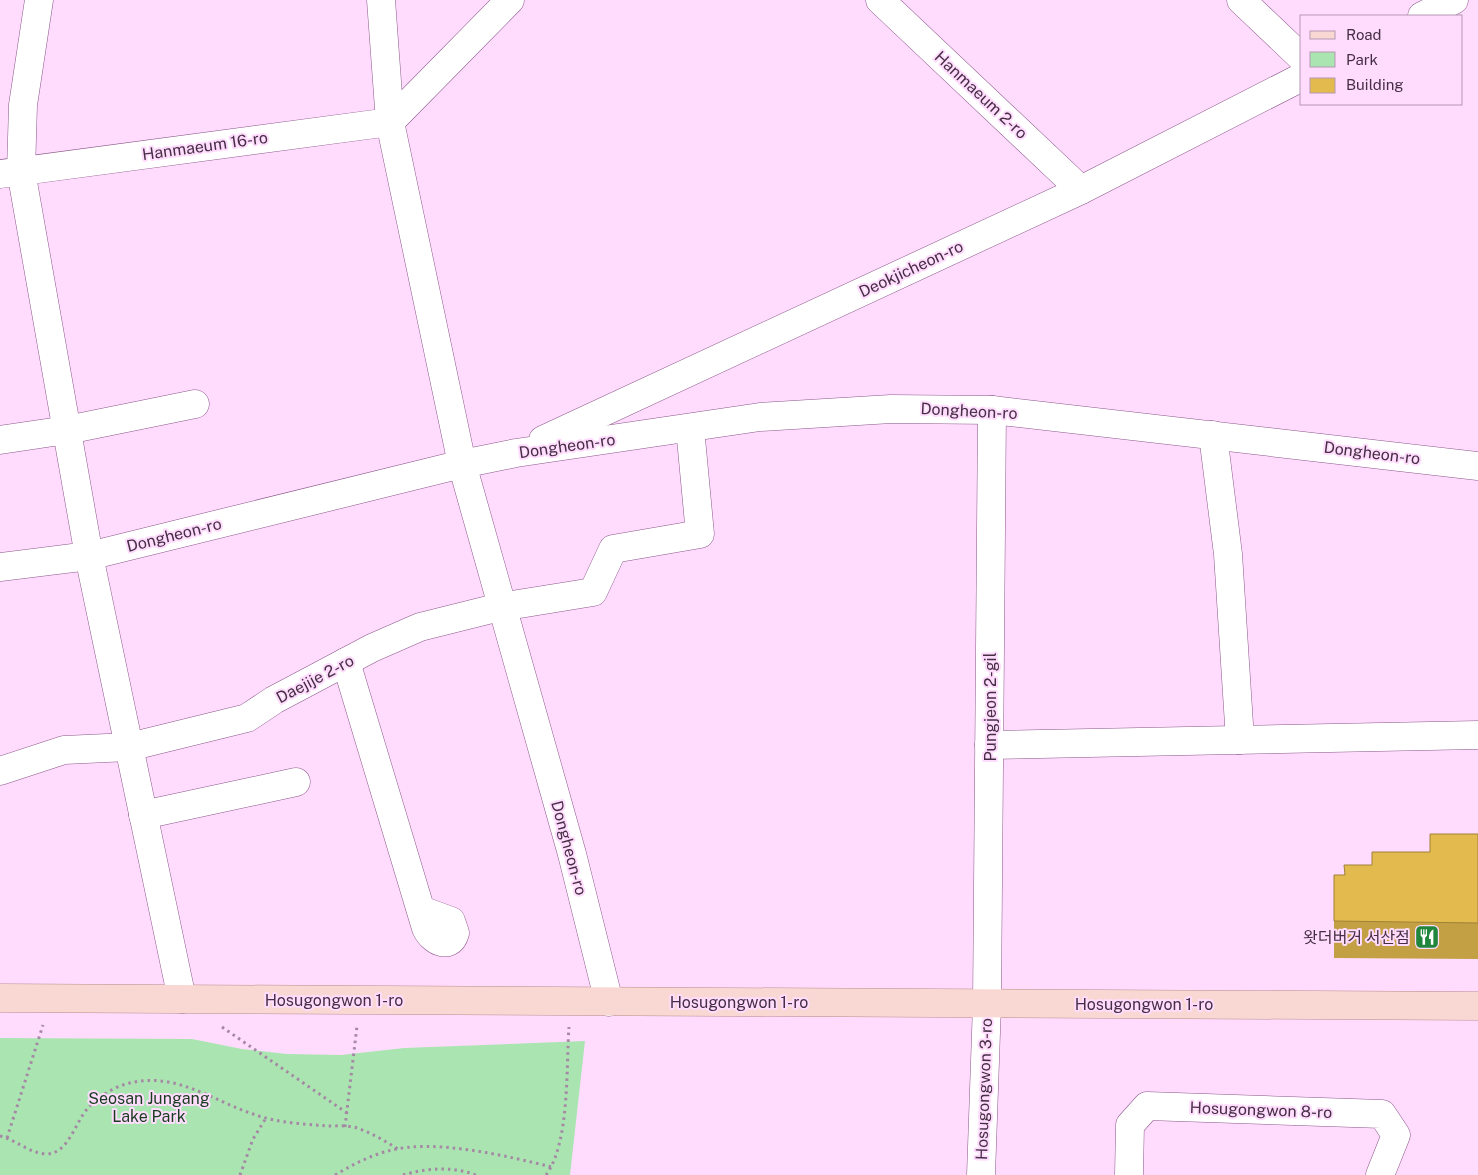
<svg xmlns="http://www.w3.org/2000/svg" width="1478" height="1175" font-family="'Public Sans','Noto Sans KR',sans-serif">
<style>
.green{fill:#aae5b1}
.lines{fill:none;stroke-linecap:round;stroke-linejoin:round}
.minor-casing{stroke:#8b588a;stroke-width:29}
.major-casing{stroke:#b88c8e;stroke-width:29}
.path{stroke:#a588a4;stroke-width:3;stroke-dasharray:2.5 4;stroke-linecap:butt}
.minor{stroke:#fff;stroke-width:28}
.major{stroke:#f9d8d3;stroke-width:28}
.wall{fill:#c3a043}
.building{fill:#e3ba4e;stroke:#9f8237}
.labels{text-anchor:middle;dominant-baseline:central;stroke-width:4;stroke-linejoin:round;paint-order:stroke}
.street-label{font-size:16px;fill:#462f45;stroke:#ffdcfd}
.poi-label{font-size:16px;fill:#462f45;stroke:#ffdcfd;text-anchor:end}
.park-label{font-size:16px;fill:#193c1f;stroke:#ffdcfd}
</style>
<rect width="100%" height="100%" fill="#ffdcfd"/>
<path class="green" d="M0,1038L192,1039L242,1049L287,1054L341,1055L404,1048L585,1041L570,1175H0Z"/>
<g class="lines">
<defs>
<g id="minor">
<path d="M39,0L23,105L21,171L89,556L182,999"/>
<path d="M381,0L390,122L462,464L572,854L609,1002"/>
<path d="M880,0L1081,190"/>
<path d="M1241,0L1302,58"/>
<path d="M1422,16L1454,0"/>
<path d="M0,174L390,122L510,0"/>
<path d="M1213,435L1228,554L1240,740"/>
<path d="M0,440L67,430L195,404"/>
<path d="M543,440L1081,190L1302,77"/>
<path d="M0,567L89,556L462,464L516,453L760,417L891,409L992,410L1478,466"/>
<path d="M346,662L426,928C431,940 450,951 455,933L451,921L421,910"/>
<path d="M989,745L1478,735"/>
<path d="M0,771L64,750L129,747L247,718L274,700L372,648L420,627L500,607L593,592L613,549L700,534L690,428"/>
<path d="M143,815L296,782"/>
<path d="M981,1175L987,1004L992,410"/>
<path d="M1129,1175L1130,1125L1147,1106L1382,1114L1396,1135L1380,1175"/>
</g>
<path id="major" d="M0,998L1478,1006"/>
</defs>
<use href="#minor" class="minor-casing"/>
<use href="#major" class="major-casing"/>
<g class="path">
<path d="M222,1027L347,1113"/>
<path d="M345,1127L357,1026"/>
<path d="M0,1136C16,1140 29,1153 46,1154C69,1154 75,1122 88,1108C97,1098 112,1088 126,1084C175,1070 212,1101 256,1115C278,1123 304,1124 327,1126C337,1126 348,1125 357,1128C372,1133 385,1141 398,1149"/>
<path d="M7,1138L43,1025"/>
<path d="M240,1175L253,1139L266,1118"/>
<path d="M335,1175C352,1165 369,1156 388,1151C433,1138 507,1156 552,1167"/>
<path d="M403,1175C427,1168 452,1166 476,1175"/>
<path d="M546,1175C570,1142 566,1068 569,1027"/>
</g>
<use href="#minor" class="minor"/>
<use href="#major" class="major"/>
</g>
<path class="wall" d="M1478,834V959L1334,958V875H1344L1372,865L1430,852Z"/>
<path class="building" d="M1430,834H1478V923L1334,921V875H1345L1344,865H1372V852H1430Z"/>
<defs>
<symbol id="restaurant-square" viewBox="-11 -11 22 22"><rect x="-9" y="-9" width="18" height="18" rx="4" fill="#20863c" stroke="#ffdcfd"/><path d="M-5-6h1v4h1v-4h1v4h1v-4h1v5L-1.5 .5V6h-2V.5L-5-1ZM5-6V6H3V1.5H1.5Q1.5-4 5-6Z" fill="#fff"/></symbol>
</defs>
<g fill-rule="evenodd">
<use href="#restaurant-square" x="1413" y="923" width="28" height="28"/>
</g>
<g class="labels">
<g class="street-label">
<text transform="translate(981 95) rotate(43)">Hanmaeum 2-ro</text>
<text transform="translate(205 146) rotate(-8)">Hanmaeum 16-ro</text>
<text transform="translate(911 269) rotate(-25)">Deokjicheon-ro</text>
<text transform="translate(969 411) rotate(3)">Dongheon-ro</text>
<text transform="translate(567 446) rotate(-8)">Dongheon-ro</text>
<text transform="translate(1372 453) rotate(7)">Dongheon-ro</text>
<text transform="translate(174 535) rotate(-14)">Dongheon-ro</text>
<text transform="translate(315 679) rotate(-28)">Daejije 2-ro</text>
<text transform="translate(990 707) rotate(-90)">Pungjeon 2-gil</text>
<text transform="translate(569 848) rotate(75)">Dongheon-ro</text>
<text x="334" y="1000">Hosugongwon 1-ro</text>
<text x="739" y="1002">Hosugongwon 1-ro</text>
<text x="1144" y="1004">Hosugongwon 1-ro</text>
<text transform="translate(984 1089) rotate(-88)">Hosugongwon 3-ro</text>
<text transform="translate(1261 1110) rotate(2)">Hosugongwon 8-ro</text>
</g>
<g class="poi-label">
<text x="1410" y="937">왓더버거 서산점</text>
</g>
<g class="park-label">
<text x="149" y="1098">Seosan Jungang<tspan x="149" dy="18">Lake Park</tspan></text>
</g>
</g>
<rect x="1300" y="15" width="162" height="90" fill="#ffdcfd" stroke="#b597b3"/>
<rect x="1310" y="31" width="25" height="8" fill="#f9d8d3" stroke="#b597b3"/>
<text x="1346" y="40" font-size="15" fill="#462f45">Road</text>
<rect x="1310" y="52" width="25" height="15" fill="#aae5b1" stroke="#b597b3"/>
<text x="1346" y="65" font-size="15" fill="#462f45">Park</text>
<rect x="1310" y="78" width="25" height="15" fill="#e3ba4e" stroke="#b597b3"/>
<text x="1346" y="90" font-size="15" fill="#462f45">Building</text>
</svg>
